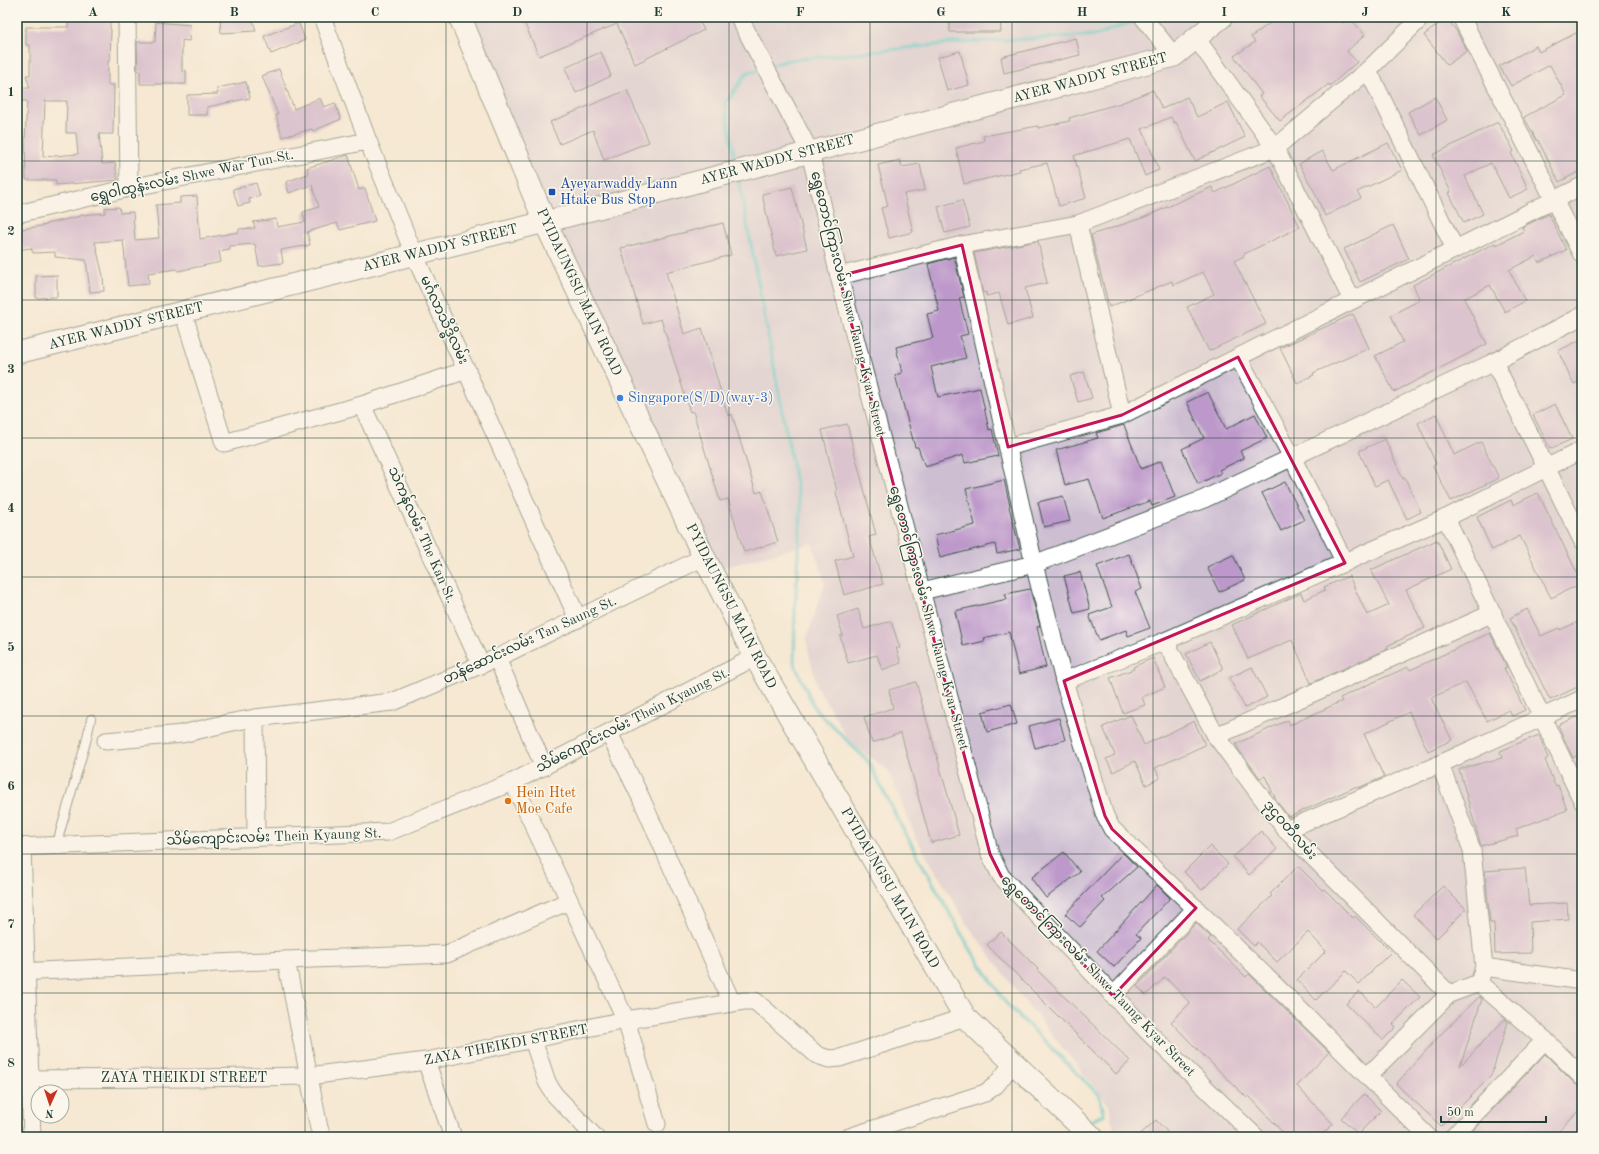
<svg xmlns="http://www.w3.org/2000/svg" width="1599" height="1154" font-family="'Old Standard TT','Noto Sans Myanmar',serif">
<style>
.industrial{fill:#cdbed2}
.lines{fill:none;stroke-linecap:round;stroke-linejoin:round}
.stream{stroke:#52bfc9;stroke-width:4}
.building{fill:#bd99cb;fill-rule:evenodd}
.service-casing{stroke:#3f574c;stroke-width:10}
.minor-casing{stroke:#3f574c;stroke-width:19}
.tertiary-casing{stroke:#3f574c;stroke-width:23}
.secondary-casing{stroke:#3f574c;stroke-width:24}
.service{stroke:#fff;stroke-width:8}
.minor{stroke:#fff;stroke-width:17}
.tertiary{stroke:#fff;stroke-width:21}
.secondary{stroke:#fff;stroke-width:22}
.marked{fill:none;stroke:#c2185b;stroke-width:3;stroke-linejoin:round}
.grid{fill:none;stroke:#1f3d34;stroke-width:1;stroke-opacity:0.55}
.transit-dot{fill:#1a4fb4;stroke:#fbf7ec;stroke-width:1.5}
.shop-dot{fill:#3f7fe0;stroke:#fbf7ec;stroke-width:1.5}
.food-dot{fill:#e8710a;stroke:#fbf7ec;stroke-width:1.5}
.labels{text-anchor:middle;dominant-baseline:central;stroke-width:3;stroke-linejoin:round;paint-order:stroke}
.street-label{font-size:14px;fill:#1f3d34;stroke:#fbf7ec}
.transit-label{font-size:14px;fill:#164399;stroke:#fbf7ec;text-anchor:start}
.shop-label{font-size:14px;fill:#366cbe;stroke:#fbf7ec;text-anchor:start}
.food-label{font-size:14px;fill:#c56008;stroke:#fbf7ec;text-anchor:start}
.neatline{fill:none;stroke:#1f3d34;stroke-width:1.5}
.grid-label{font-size:13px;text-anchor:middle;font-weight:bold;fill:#1f3d34}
</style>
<rect width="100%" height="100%" fill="#fbf7ec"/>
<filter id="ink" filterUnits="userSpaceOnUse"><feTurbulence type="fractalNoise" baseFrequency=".025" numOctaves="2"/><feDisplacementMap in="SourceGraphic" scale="8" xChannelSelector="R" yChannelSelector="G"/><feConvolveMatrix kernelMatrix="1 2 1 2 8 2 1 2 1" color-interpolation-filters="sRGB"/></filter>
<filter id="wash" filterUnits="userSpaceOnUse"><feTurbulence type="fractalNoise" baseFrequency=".012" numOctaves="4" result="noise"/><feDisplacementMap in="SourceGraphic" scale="16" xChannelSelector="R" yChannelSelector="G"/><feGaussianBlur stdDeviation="0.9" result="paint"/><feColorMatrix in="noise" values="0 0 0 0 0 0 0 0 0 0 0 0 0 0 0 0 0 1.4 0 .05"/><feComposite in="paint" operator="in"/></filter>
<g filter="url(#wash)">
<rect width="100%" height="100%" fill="#f6e8d2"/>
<path class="industrial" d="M460,17H1582V1137H1115L1109,1105L1022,998L967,924L916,838L888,770L851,744L817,687L806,640L825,583L812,543L711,571Z"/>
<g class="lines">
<g class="stream">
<path d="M769,66L789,60L955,43L1097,35L1139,19"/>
<path d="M736,166L725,104L747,73L761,69"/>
<path d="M738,176L801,510L795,612L794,663L815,709L868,761L906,835L967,944L1005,1002L1099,1095L1104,1114L1086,1124"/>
<path d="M1061,1137L1075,1130"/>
</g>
</g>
<g id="blocks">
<g class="building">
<path d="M68,17H110V29H111L110,61H108V85H114L113,134H99L102,164L115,163L118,180L56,185V180H26L25,140L27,101H22V88H30L26,75H30V45H26V27H68ZM45,101H67L66,133H76L78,154L43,157Z"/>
<path d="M220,17H252L256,31L221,33Z"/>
<path d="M524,17H697L704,30L635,64L617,24L539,56L523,20H525Z"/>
<path d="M950,17H1000L1001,32H950Z"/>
<path d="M1278,17H1339L1343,23L1349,17L1365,35L1347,51L1357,62L1330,86L1329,84L1280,121L1259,96L1262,94L1234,56L1255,42L1251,37Z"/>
<path d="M1447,18L1457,32L1467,51L1447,65L1424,35Z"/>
<path d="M156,22L190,25L189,41L182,40V72L186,70V84H140V71H138L137,42H155Z"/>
<path d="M299,23L305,40L271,54L264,36Z"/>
<path d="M1578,32L1582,40V154L1578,156L1582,163V170L1559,182L1538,140L1537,141L1524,117L1566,95L1550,65L1511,86L1499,66L1536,46L1539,52Z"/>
<path d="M1076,38L1080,55L1004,73L1001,57Z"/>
<path d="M960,51L969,85L947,91L938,57Z"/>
<path d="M601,52L611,76L576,93L565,68Z"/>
<path d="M279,69L294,109L320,98L324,107L335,103L341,119L313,131L312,129L282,137L276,115H278L262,76Z"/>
<path d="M246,82L250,98L207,107V115H187V95L218,94L217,88Z"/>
<path d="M627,90L649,142L604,160L593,130L560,144L550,122Z"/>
<path d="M1153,90L1162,109L1187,97L1197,117L1228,102L1245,137L1195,161L1176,122L1174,123L1171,117L1142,129L1159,170L1145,176L1130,139L1076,155L1074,156L1086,198L1059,206L1047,163L1019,169L1020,171L964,184L956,148L984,141L983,136L1038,126V128L1070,121L1069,118L1121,103Z"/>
<path d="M1435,97L1447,120L1421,135L1408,112Z"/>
<path d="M1498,122L1514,151L1511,153L1528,189L1509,198L1491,163L1465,176L1483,214L1464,223L1449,193L1451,192L1433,155Z"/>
<path d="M1388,143L1402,170L1357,192L1361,198L1325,216L1314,191L1299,164L1322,151L1333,170Z"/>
<path d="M348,155L359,190L365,188L375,221L340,230L337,223L307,232L310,245L281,250L283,263L259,266L255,244L229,246L230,249L219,251L221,262L178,271L177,269L148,273L149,284L128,286L123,240L95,242L103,276L104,291L90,292L86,260L55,257V252L33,253L31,248L17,250V230L47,225L46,224L81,216V215L105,213V208L119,207L120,213L133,212L135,240L159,238L156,205L180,203V197L197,196L200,239L239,232V229L255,228L253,222L276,219L277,227L305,222L303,212L319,207L312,185L289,193L286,182L308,174L307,168Z"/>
<path d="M900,160L902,167L920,164L925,190L904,194L913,232L889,238L881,208L888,206L878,165Z"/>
<path d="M1270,166L1300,227L1244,254V256L1234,261L1266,324L1209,351L1187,307L1214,294L1203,272L1173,285L1172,281L1109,307L1091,235L1145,217L1212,187L1215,193Z"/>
<path d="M256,183L260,196L249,199L250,203L238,206L233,189Z"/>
<path d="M792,187L807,249L776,256L762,194Z"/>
<path d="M962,200L970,227L945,233L938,207Z"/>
<path d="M1549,214L1566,250L1539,263L1536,256L1509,270L1525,301L1505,312L1490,285L1464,299L1487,344L1394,392L1375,356L1403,342L1391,315L1420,300L1413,285L1495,243L1496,245L1524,231L1522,227Z"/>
<path d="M723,223L731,255L666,272L684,334L702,328L728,416L732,414L756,493L762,491L778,542L744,552L728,499L720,501L693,411L690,412L661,319L643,324L621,248Z"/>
<path d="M1393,225L1409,259L1360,282L1344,249Z"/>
<path d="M1038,241L1047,283L1025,288L1033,318L1008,325L999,293L986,296V292L983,293L974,253Z"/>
<path d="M954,257L964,297L959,298L968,334L960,336L966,358L931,367L938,397L980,388L989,430L992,429L998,456L965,463L963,455L925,467L918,447H915L895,375L902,373L896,347L933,338L927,314L939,311L928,264Z"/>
<path d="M57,275V297L36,298V276Z"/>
<path d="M1353,314L1369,348L1313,373L1314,375L1297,383L1280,348Z"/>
<path d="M1582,339V380L1574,384L1558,351Z"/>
<path d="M1084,372L1092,398L1078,402L1070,376Z"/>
<path d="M1208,392L1226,429L1255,414L1267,438L1240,451L1244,458L1219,470L1221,473L1198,484L1182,449L1204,438L1187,402Z"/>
<path d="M1555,404L1572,439L1550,449L1533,415Z"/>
<path d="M1436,414L1454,455L1481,442L1499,478L1451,501L1433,466L1436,464L1418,423Z"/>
<path d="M847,424L876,535L869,537L883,584L844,595L835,561L853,556L836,492L837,491L822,430Z"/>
<path d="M1124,425L1141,469L1161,461L1175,497L1152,506L1150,501L1103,518L1089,479L1065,485L1056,450L1098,438L1096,433Z"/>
<path d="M1385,439L1403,479L1405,478L1421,512L1407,519L1388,480L1375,486L1359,451Z"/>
<path d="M1004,480L1010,506L1009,507L1020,549L997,554L995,544L940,558L935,535L975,525L966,489Z"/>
<path d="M1285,482L1304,520L1281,531L1262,493Z"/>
<path d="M1538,493L1582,583L1551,598L1520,536L1492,550L1477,517L1511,500L1513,505Z"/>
<path d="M1063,496L1070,521L1044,527L1038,502Z"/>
<path d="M1437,540L1451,569L1406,590L1425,628L1387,646L1388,649L1311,683L1292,640L1248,659L1232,625L1301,593L1304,600L1325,590L1324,587L1349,576L1367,615L1389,605L1371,570Z"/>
<path d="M1129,554L1142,589L1135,592L1150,628L1128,636L1126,630L1099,640L1089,615L1112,607L1097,566Z"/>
<path d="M1233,555L1245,580L1219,592L1207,567Z"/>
<path d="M1080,572L1090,609L1074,613L1064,576Z"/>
<path d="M1030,589L1040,626L1037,627L1046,667L1019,674L1009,632L984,638L985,641L963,646L955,611L1007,599L1005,594Z"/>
<path d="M858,609L864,629L891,621L900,648H896L901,663L882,670L877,655L848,663L840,636L843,635L837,616Z"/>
<path d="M1527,609L1541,636L1559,628L1560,630L1582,620V685L1550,700L1510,618Z"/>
<path d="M1490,633L1507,667L1504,668L1525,710L1512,716L1509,710L1487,721L1466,682L1431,698L1452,740L1428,751L1409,712L1364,734L1384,777L1358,788L1357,786L1289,817L1277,802L1265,776L1260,778L1239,750L1236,744L1288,720L1290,725L1342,701L1340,698L1365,686L1408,667L1410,670Z"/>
<path d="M1210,642L1223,669L1200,681L1186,654Z"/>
<path d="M1153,658L1165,687L1142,697L1145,705L1123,713L1110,678L1134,669L1133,667Z"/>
<path d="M1252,667L1267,697L1245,708L1229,678Z"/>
<path d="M916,682L959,835L931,843L901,733L872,743L864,717L893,708L889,690Z"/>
<path d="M1011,704L1017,724L987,732L982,712Z"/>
<path d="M1131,715L1144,745L1194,721L1205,745L1155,768L1160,778L1146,785L1135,761L1113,772L1106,759L1115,755L1103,727Z"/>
<path d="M1582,715V753L1573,758L1558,725Z"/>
<path d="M1059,718L1065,740L1035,748L1029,726Z"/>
<path d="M1539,735L1548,758L1545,760L1555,786L1558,785L1567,810L1516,829L1518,836L1481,846L1459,769L1502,758L1500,751Z"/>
<path d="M1261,831L1277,849L1249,875L1233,857Z"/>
<path d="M1210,846L1228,864L1202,890L1184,872Z"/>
<path d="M1064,852L1080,872L1046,898L1031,878Z"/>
<path d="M1123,853L1137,867L1102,898L1105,901L1080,927L1065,914Z"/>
<path d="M1298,866L1322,890L1324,889L1353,918L1355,916L1391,952L1359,984L1346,971L1316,1000L1297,980L1326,951L1308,932L1277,962L1257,942L1254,946L1237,929L1272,896L1270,894Z"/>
<path d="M1525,868L1529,905L1567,903L1568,919L1530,922L1531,953L1495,954L1494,923H1490L1485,871Z"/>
<path d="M1157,885L1170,898L1136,934L1141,938L1114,967L1097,951Z"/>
<path d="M1443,886L1466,909L1437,938L1413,915Z"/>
<path d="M1196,923L1211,937L1208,940L1246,977L1249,974L1329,1052L1297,1086L1333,1124L1320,1137H1287L1249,1096L1247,1098L1193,1045L1171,1022L1190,1003L1165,977L1146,995L1137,986Z"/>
<path d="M1001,932L1038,969L1037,970L1130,1061L1116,1074L987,945Z"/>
<path d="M1402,980L1420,997L1393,1024L1396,1027L1383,1040L1346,1004L1359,991L1376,1007Z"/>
<path d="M1479,997L1482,999L1460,1066L1505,1019L1508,1022L1491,1076L1441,1126L1396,1084L1442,1033Z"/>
<path d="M1545,1054L1575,1084L1582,1087V1107L1553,1137H1467Z"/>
<path d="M1364,1094L1381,1111L1358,1134L1341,1118Z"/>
<path d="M1156,1120L1172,1137H1137Z"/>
</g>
</g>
</g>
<g filter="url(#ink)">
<use href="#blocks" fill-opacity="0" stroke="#3f574c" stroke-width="1"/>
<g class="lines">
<defs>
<path id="service" d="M56,846L86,742L91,719"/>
<g id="minor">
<path d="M127,17L129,188"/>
<path d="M322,17L368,141L414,254L578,619"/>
<path d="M739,17L810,152L839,276L990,854L1001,876L1148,1032L1256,1137"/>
<path d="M1143,17L1174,56"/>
<path d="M1461,17L1582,255"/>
<path d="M1196,38L1275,148L1352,300"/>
<path d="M1368,70L1455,249"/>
<path d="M17,214L129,188L368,141"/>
<path d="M1078,224L1122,415"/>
<path d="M962,245L1034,564L1064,681L1105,816L1112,829C1219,930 1324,1032 1428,1137"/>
<path d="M839,276L962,245L1078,224L1275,148L1368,70L1422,17"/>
<path d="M183,312L224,443L362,405L467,370"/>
<path d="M1238,357L1292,457L1345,563"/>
<path d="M1494,362L1582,540"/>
<path d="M362,405L481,665"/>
<path d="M1008,447L1122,415L1582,186"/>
<path d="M1446,518L1582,800"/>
<path d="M922,591L1034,564L1204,499L1494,362L1582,316"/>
<path d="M1165,641L1216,736L1286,830L1449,994"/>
<path d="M497,658L544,767"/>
<path d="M1064,681L1165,641L1446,518L1582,450"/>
<path d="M609,733L641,798L732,1003"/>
<path d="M1216,736L1493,613"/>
<path d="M106,741L182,734L228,723L255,718"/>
<path d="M1440,764L1472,850L1484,967L1479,983L1545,1040L1582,1077"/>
<path d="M513,782L626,1020L657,1124"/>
<path d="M1286,830L1440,764L1582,699"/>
<path d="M256,837L255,718L392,702L497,658L704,557"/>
<path d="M17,847L388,832L513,782L755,657"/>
<path d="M22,847L32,1137"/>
<path d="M286,960L319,1128L323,1137"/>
<path d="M1484,967L1582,981"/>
<path d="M17,972L286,960L447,954L569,901"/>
<path d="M1113,996L1196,908"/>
<path d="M533,1040L547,1082L554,1094L595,1137"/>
<path d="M426,1061L453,1137"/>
<path d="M1368,1076L1449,994L1479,983"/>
<path d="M17,1079L195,1078L309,1076L426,1061L626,1020L744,1001H755L817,1055L829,1059L840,1058L965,1017"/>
<path d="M849,1137L985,1093L996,1085L1014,1062"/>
<path d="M1453,1137L1545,1040"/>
</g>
<path id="tertiary" d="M17,353L545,222L1174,56L1222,17"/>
<path id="secondary" d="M460,17L545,222L704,557L755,657L965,1017L1092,1137"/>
</defs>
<use href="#service" class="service-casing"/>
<use href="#minor" class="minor-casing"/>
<use href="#tertiary" class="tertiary-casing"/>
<use href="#secondary" class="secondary-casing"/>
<use href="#service" class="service"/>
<use href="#minor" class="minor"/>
<use href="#tertiary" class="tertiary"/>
<use href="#secondary" class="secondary"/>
</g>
</g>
<path d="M0 0H1599V1154H0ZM962,245L1008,447L1122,415L1238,357L1345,563L1064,681L1105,816L1112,829L1196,908L1113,996L1001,876L990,854L839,276Z" fill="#f6e8d2" fill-opacity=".55" fill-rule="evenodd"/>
<path class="marked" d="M962,245L1008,447L1122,415L1238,357L1345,563L1064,681L1105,816L1112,829L1196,908L1113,996L1001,876L990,854L839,276Z"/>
<path class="grid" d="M163,17V1137M305,17V1137M446,17V1137M587,17V1137M729,17V1137M870,17V1137M1012,17V1137M1153,17V1137M1294,17V1137M1436,17V1137M17,161H1582M17,300H1582M17,438H1582M17,577H1582M17,716H1582M17,854H1582M17,993H1582"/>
<rect class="transit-dot" x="548" y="188" width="8" height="8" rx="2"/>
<circle class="shop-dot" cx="620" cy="398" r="4"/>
<circle class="food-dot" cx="508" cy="801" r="4"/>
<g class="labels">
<g class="street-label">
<text transform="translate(1090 78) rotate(-15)">AYER WADDY STREET</text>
<text transform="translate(777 160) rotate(-15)">AYER WADDY STREET</text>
<text transform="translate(192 176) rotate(-12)">ရွှေဝါထွန်းလမ်း Shwe War Tun St.</text>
<text transform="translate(440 248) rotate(-14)">AYER WADDY STREET</text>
<text transform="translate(579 292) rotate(65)">PYIDAUNGSU MAIN ROAD</text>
<text transform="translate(848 304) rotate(76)">ရွှေတောင်ကြားလမ်း Shwe Taung Kyar Street</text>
<text transform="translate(444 320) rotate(65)">မင်္ဂလာသိဒ္ဓိလမ်း</text>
<text transform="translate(126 326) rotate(-14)">AYER WADDY STREET</text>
<text transform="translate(422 535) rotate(66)">သဲကန်လမ်း The Kan St.</text>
<text transform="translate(731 606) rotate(63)">PYIDAUNGSU MAIN ROAD</text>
<text transform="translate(929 618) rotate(75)">ရွှေတောင်ကြားလမ်း Shwe Taung Kyar Street</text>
<text transform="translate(530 640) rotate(-25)">တန်ဆောင်းလမ်း Tan Saung St.</text>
<text transform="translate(633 720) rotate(-27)">သိမ်ကျောင်းလမ်း Thein Kyaung St.</text>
<text transform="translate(1290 830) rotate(49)">ဒုဌဝတီလမ်း</text>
<text transform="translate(274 837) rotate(-2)">သိမ်ကျောင်းလမ်း Thein Kyaung St.</text>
<text transform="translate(890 888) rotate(60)">PYIDAUNGSU MAIN ROAD</text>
<text transform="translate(1098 976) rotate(46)">ရွှေတောင်ကြားလမ်း Shwe Taung Kyar Street</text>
<text transform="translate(506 1045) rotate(-11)">ZAYA THEIKDI STREET</text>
<text x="184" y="1078">ZAYA THEIKDI STREET</text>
</g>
<g class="transit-label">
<text x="560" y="184">Ayeyarwaddy Lann<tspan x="560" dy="16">Htake Bus Stop</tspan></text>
</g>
<g class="shop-label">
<text x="628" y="398">Singapore(S/D)(way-3)</text>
</g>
<g class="food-label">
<text x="516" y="793">Hein Htet<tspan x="516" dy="16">Moe Cafe</tspan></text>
</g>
</g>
<rect width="1599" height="1154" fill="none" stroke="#fbf7ec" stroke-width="44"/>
<g transform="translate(50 1104) rotate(183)"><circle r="19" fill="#fbf7ec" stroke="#a3ada2"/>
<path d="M0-3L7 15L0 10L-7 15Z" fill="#c8321e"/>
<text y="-6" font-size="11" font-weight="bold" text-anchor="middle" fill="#1f3d34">N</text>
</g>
<path d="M1441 1116v6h105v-6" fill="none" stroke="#1f3d34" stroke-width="2"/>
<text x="1447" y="1116" font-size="12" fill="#1f3d34" stroke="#fbf7ec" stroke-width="3" paint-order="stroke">50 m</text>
<rect x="22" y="22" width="1555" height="1110" class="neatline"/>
<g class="grid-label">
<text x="93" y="16">A</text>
<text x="234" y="16">B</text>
<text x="375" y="16">C</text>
<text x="517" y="16">D</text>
<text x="658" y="16">E</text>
<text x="800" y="16">F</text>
<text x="941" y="16">G</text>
<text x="1082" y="16">H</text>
<text x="1224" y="16">I</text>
<text x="1365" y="16">J</text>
<text x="1506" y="16">K</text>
<text x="11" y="96">1</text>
<text x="11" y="235">2</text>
<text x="11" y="373">3</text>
<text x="11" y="512">4</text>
<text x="11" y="651">5</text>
<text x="11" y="790">6</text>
<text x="11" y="928">7</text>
<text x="11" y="1067">8</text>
</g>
</svg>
